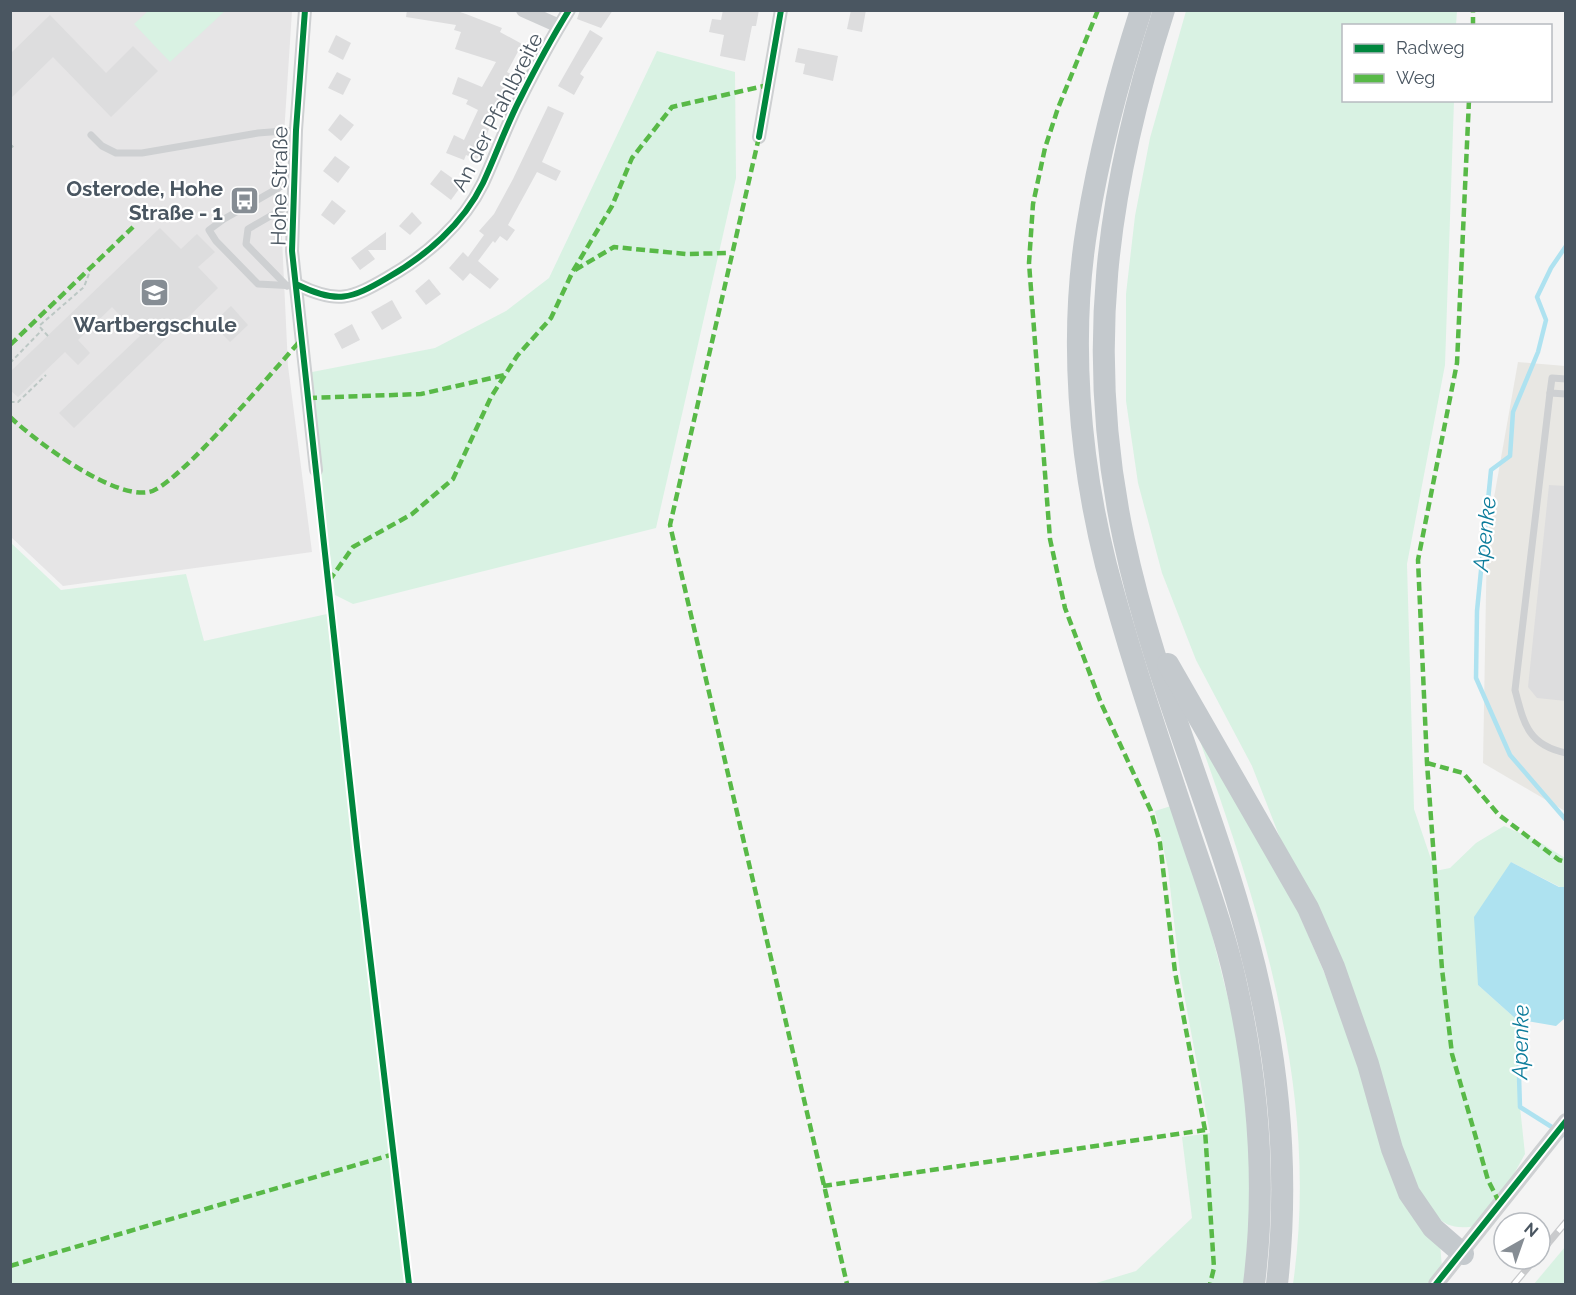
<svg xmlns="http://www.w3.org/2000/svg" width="1576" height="1295" font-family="Raleway,sans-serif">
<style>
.commercial{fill:#e8e7e3}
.education{fill:#e6e5e6}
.green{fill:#d9f2e3}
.water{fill:#aee2f0}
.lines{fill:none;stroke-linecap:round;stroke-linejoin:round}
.stream{stroke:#aee2f0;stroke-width:4.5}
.building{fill:#ddddde}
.path{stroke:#bcc7c4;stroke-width:2;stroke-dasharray:4.5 3;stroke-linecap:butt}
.service{stroke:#ced0d2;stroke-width:7}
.minor{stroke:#ced0d2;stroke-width:14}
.tertiary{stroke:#ced0d2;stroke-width:16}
.trunk{stroke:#c4c9cd;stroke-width:22}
.rail-casing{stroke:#c9cacc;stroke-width:7}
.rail{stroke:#fff;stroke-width:4.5;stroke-dasharray:14;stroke-linecap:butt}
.quiet{stroke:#58b947;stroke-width:4.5;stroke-dasharray:9 4.5;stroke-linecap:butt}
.cycleway-casing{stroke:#fff;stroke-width:10}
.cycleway{stroke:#00873e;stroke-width:6}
.labels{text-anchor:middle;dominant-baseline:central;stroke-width:4.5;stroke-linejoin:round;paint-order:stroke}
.street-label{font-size:21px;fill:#4a5661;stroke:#fff}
.poi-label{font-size:21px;font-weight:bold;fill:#4a5661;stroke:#fff;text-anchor:end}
.water-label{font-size:22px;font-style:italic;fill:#0c7c9b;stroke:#fff}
</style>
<rect width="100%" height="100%" fill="#f4f4f4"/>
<path class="commercial" d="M1518,362L1565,366V811L1483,763L1487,537Z"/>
<path class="education" d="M10,11H292L280,196L288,366L312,552L63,586L11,537Z"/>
<g class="green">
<path d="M148,11V10L225,11L170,62L134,24Z"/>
<path d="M1186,11H1457L1456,25L1344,26V100L1454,101L1445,365L1407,564L1414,809L1435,871L1450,868L1476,843L1504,826L1538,841L1565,858V887H1560L1511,862L1478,985L1516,1019L1520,1107L1525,1154L1506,1188L1476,1226C1440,1232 1436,1215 1417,1189L1252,766L1196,660L1162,573L1138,483L1126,401V294L1135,216L1150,138Z"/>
<path d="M657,51L735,72L736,178L656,528L353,604L335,595L307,373L435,348L506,311L549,278Z"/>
<path d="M11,543L61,590L186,574L204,641L327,614L405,1284H11Z"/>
<path d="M1194,724L1280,869L1440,1244L1442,1267L1427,1284H1293C1321,1089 1258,905 1194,724Z"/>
<path d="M1171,806L1208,919L1233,1018L1242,1068L1252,1169L1245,1284H1093L1136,1271L1192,1218L1182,1137L1210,1133L1180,973L1168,869L1155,811Z"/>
<path d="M1565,1247V1284H1534Z"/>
</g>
<path class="water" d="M1511,862L1559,887H1565V1018L1556,1026L1516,1019L1478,985L1474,917Z"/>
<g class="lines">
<g class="stream">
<path d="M1566,246L1551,268L1537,297L1546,320L1538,352L1513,412L1510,456L1491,470L1477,611L1476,678L1510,755L1566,820"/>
<path d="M1517,1014L1520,1107L1566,1136"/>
</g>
</g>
<g class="building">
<path d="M407,10H454L466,14L502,28L500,32L522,44L507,72L514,76L499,103L477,160L466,155L464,160L446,153L454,135L464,140L478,110L466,104L468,100L452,94L458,77L482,87L496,62L455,49L461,32L454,30L456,25L406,17Z"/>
<path d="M580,10H613L601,28L577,19Z"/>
<path d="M723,10H759L756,26H752L745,61L720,56L724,35L709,32L712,19L721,20Z"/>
<path d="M851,10H866L862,32L847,29Z"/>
<path d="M50,15L106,73L133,46L158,71L111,117L53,57L10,99V54Z"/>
<path d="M590,30L603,38L580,74L584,77L574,95L558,86Z"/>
<path d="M336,35L351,43L343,60L328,52Z"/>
<path d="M798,48L838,56L833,81L803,74L805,64L795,62Z"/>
<path d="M337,72L351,79L343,95L328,88Z"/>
<path d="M548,106L564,113L542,162L561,171L556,181L537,172L508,225L515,230L507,241L500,236L495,243L493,241L478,261L499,279L490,289L470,273L463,281L449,268L463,252L468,257L484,235L479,231L494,214L513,179Z"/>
<path d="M340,114L354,125L341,141L328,130Z"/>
<path d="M335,156L350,167L338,183L323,171Z"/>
<path d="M441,170L462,185L451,200L430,184Z"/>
<path d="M332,200L346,211L334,225L321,215Z"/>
<path d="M412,212L422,223L410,235L399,226Z"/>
<path d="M160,228L181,249L197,234L215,252L198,267L218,288L74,428L59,413L140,336L112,307L78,340L90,353L78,365L65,352L18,397L10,390V372Z"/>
<path d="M386,232V250H368L375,259L360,270L351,258Z"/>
<path d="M429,279L441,294L426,305L415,291Z"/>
<path d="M392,300L402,318L382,330L371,312Z"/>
<path d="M231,306L248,325L230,342L212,324Z"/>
<path d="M352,324L360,340L342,349L334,334Z"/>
<path d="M1549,485L1566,486V701L1537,698L1528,687Z"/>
</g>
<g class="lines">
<g class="path">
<path d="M10,144L14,148"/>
<path d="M48,336L39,326L84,287L90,271"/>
<path d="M10,363L42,330"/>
<path d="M10,402H18L46,375"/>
</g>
<g class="service">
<path d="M91,135L102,146L116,153H142L258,133L296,130"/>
<path d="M294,179L224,219L209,230L216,241L258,284L296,286"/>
<path d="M287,286L246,244L248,229L293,203"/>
<path d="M1566,379L1552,378L1550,393L1566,394"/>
<path d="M1550,393L1515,690C1524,724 1528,745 1566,753"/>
</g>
<g class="minor">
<path d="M305,10L296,130L292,251L316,470"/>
<path d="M523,10L559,26"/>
<path d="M759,137L781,10"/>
<path d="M298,285C337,304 351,299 387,278C426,256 463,224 483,183C496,155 506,126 520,99C535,69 551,39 569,10"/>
</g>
<path class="tertiary" d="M1436,1284L1566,1121"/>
<g class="trunk">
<path d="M1141,10C1118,81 1099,154 1087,227C1069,337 1079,458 1106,565C1129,652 1158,737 1186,822C1203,874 1223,926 1235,979C1258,1080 1267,1181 1254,1284"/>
<path d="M1164,10C1106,190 1084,353 1124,540C1153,677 1212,805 1248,940C1279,1055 1290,1167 1277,1284"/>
<path d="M1168,664L1308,908L1334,967L1368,1064L1392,1149L1409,1193L1433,1228L1463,1254"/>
</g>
<defs>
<g id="rail">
<path d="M1540,1253L1566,1222"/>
<path d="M1514,1284L1535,1259"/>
</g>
</defs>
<use href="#rail" class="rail-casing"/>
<use href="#rail" class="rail"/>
<g class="quiet">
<path d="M1098,10L1058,108L1045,148L1033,204L1029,263L1050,539L1065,608L1101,703L1151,811L1160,843L1175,972L1205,1130L1214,1268L1210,1284"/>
<path d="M1473,26V10"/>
<path d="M1469,100L1457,363L1418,560L1427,763L1442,969L1452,1054L1488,1180L1501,1206"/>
<path d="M759,137L670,525L847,1284"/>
<path d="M575,270L614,247L686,254L730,253"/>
<path d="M10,345L133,227"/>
<path d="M308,398L421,394L505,375"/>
<path d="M10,417C37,442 112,499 149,492C177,487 276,367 301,340"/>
<path d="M329,581L353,547L412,514L453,479L491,397L517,356L551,318L573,271L612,206L632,158L672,107L768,85"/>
<path d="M1427,763L1463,773L1499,815L1559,860L1566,862"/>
<path d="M823,1186L1205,1130"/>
<path d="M10,1266L394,1154"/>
</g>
<defs>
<g id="cycleway">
<path d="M305,10L296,130L292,251L357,847L409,1284"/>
<path d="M759,137L781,10"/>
<path d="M298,285C337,304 351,299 387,278C426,256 463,224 483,183C496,155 506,126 520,99C535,69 551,39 569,10"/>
<path d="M1436,1284L1566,1121"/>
</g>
</defs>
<use href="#cycleway" class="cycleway-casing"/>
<use href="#cycleway" class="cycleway"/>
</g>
<defs>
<symbol id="bus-square" viewBox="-11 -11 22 22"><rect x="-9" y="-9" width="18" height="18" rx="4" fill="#868d94" stroke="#fff"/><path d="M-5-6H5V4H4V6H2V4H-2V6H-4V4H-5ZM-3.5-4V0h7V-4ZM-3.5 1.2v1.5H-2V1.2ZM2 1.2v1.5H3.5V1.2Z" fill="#fff"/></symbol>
<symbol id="school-square" viewBox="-11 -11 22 22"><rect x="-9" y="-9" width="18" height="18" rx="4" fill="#868d94" stroke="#fff"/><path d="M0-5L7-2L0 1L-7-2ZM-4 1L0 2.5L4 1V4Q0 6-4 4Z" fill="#fff"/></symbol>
</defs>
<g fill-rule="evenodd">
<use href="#bus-square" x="228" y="184" width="33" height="33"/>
<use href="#school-square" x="138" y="276" width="33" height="33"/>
</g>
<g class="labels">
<g class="street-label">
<text transform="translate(497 112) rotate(-63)">An der Pfahlbreite</text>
<text transform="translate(279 186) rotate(-89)">Hohe Straße</text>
</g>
<g class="poi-label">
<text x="223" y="188">Osterode, Hohe<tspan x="223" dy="24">Straße - 1</tspan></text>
<text x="155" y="324" text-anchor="middle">Wartbergschule</text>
</g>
<g class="water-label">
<text transform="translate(1484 534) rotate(-84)">Apenke</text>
<text transform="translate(1520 1042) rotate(-89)">Apenke</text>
</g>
</g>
<rect width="1576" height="1295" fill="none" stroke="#4a5661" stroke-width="24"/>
<rect x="1342" y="24" width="210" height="78" fill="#ffffff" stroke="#b7bbc0" stroke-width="1.5"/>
<rect x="1354" y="44" width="30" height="9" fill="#00873e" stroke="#b7bbc0" stroke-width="1.5"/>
<text x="1396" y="54" font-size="18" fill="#4a5661">Radweg</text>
<rect x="1354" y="74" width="30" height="9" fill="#58b947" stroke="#b7bbc0" stroke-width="1.5"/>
<text x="1396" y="84" font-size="18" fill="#4a5661">Weg</text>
<g transform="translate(1522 1241) rotate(40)"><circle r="28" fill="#ffffff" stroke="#b7bbc0" stroke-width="1.5"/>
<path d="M0-4.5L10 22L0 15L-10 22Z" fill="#868d94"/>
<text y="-9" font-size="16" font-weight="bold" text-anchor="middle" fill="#4a5661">N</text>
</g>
</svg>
